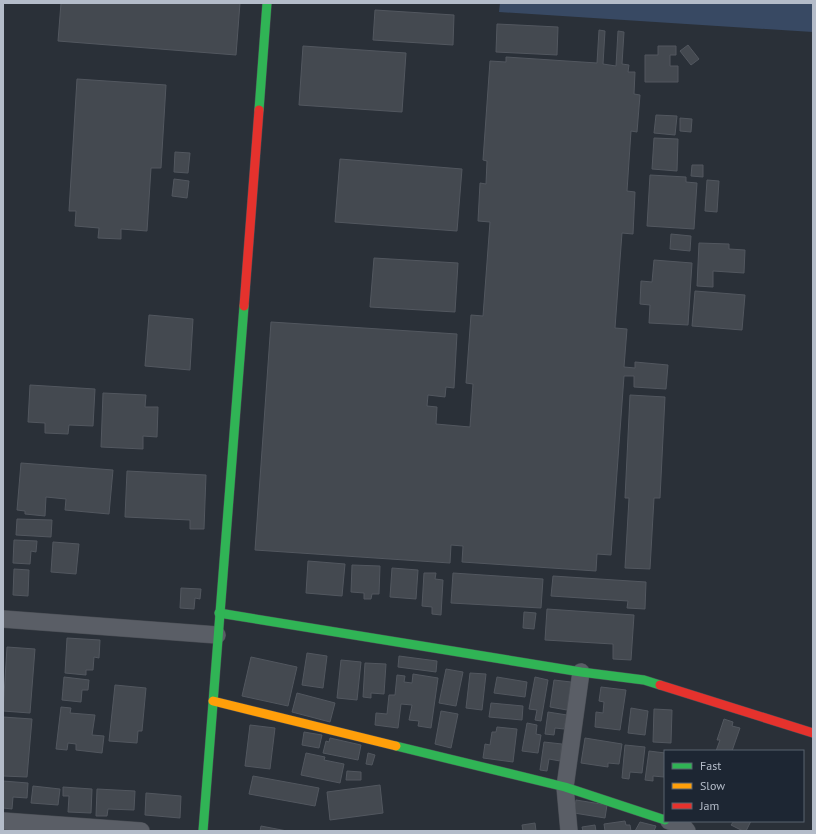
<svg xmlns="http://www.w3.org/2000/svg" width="816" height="834" font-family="'PT Sans',sans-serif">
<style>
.water{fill:#384963}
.building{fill:#444950;stroke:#52575f}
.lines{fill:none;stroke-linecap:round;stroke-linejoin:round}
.street-casing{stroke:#484c53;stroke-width:18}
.fast-casing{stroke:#484c53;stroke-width:10}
.slow-casing{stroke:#484c53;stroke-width:10}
.jam-casing{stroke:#484c53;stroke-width:10}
.street{stroke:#5a5e66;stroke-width:17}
.fast{stroke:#30b455;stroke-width:9}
.slow{stroke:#ff9f0a;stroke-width:9}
.jam{stroke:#e5322d;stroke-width:9}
</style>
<rect width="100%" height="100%" fill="#2a3038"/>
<path class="water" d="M500,3H813V32L499,12Z"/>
<g class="building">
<path d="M61,3H240L236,55L58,41Z"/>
<path d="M375,10L454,15L453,45L373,40Z"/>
<path d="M497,24L558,27L557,55L496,52Z"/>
<path d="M599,30L605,31L603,64L616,66L618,31L624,32L622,64L629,65L628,72H635L634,94L640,95L637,132L631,131L627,191L635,192L633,234L622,233L615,328L627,329L624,367L635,368V362L668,365L666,389L634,387V376H624L611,555L597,554L596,571L462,562L463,546L451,545L450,563L255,550L271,322L457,334L454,388L446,387L445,397L428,395L427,406L437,407L436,424L470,427L473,384L466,383L471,315L483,316L490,222L478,221L480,183L486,184L487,161L483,160L490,61L506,62V57L597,63Z"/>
<path d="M688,45L699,59L691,65L680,51Z"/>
<path d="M303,46L406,53L402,112L299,105Z"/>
<path d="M658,46H676V55H670V66H678V82H645V55H658Z"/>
<path d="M77,79L166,85L161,168H151L147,231L121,229V239L98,238L99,228L75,226L76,211H69Z"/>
<path d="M656,115L677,116L675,135L654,133Z"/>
<path d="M680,118L692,119L691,132L680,131Z"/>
<path d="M654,138L678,139L677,171L652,169Z"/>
<path d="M175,152L190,153L188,173L174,172Z"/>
<path d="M340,159L462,169L457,231L335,222Z"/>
<path d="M692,165H703V177L691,176Z"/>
<path d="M650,175L686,177V182L697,183L694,229L647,226Z"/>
<path d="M174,179L189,181L187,198L172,196Z"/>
<path d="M707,180L719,181L717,212L705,211Z"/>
<path d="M671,234L691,236L690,251L670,249Z"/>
<path d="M699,243L729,244V249L745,250L744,273L713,271V287L697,286Z"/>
<path d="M374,258L458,263L455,312L370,307Z"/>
<path d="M654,260L692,263L688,325L649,323L650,305L640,304L641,281L652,282Z"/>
<path d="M695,291L745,295L742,330L692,326Z"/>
<path d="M149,315L193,319L190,370L145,366Z"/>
<path d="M30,385L95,389L93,426L69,425L68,434L45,433V423L28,422Z"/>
<path d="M103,393L146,395L145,407H158L157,437L143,436V449L101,447Z"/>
<path d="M630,395L665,397L660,498H654L650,569L625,568L629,498H625Z"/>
<path d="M21,463L113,470L109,514L65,510L66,499L46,497L45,516L25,514V511L17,510Z"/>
<path d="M127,471L206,475L204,529H190V520L125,517Z"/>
<path d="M17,519L52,520L51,537L16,535Z"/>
<path d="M14,540L37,541L36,552L31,551L30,564L13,563Z"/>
<path d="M53,542L79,544L76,574L51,572Z"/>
<path d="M308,561L345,564L342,596L306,593Z"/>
<path d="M352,565L380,566L379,594H372L371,599H364V593L351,592Z"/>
<path d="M392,568L418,570L416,599L390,597Z"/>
<path d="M14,569L29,570L28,596L13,595Z"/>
<path d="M424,573H436L435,579L443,580L441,615L432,614V607L422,606Z"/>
<path d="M453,573L543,579L541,608L451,603Z"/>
<path d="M553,576L646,582L645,609L627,608L628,601L551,596Z"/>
<path d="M181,588L201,589L200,599L195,598L194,609L180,608Z"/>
<path d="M547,609L634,615L631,660L613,659V644L545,640Z"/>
<path d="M524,612L536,613L534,629L523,628Z"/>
<path d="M67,638L100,640L99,658L94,657L93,670H86V675L65,673Z"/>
<path d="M7,647L35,649L30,713L3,711Z"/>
<path d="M307,653L327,656L323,688L302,685Z"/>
<path d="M399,656L437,661L436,672L398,667Z"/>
<path d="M251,657L297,667L288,706L242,696Z"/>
<path d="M341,660L361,662L357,700L337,698Z"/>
<path d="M365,663L386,664L384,694L371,693V698L363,697Z"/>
<path d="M446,669L463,672L456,706L439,703Z"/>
<path d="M470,673L486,674L482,710L466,708Z"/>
<path d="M413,674L438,678L431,728L418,726L419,721L409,720L412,705L401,704L398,728L375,725L376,713L387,714L389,695H395L397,675L405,676L404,682L412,683Z"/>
<path d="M64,677L89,680L88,690H82L81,702L62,700Z"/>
<path d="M497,677L527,682L525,697L494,693Z"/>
<path d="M535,677L548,680L541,721L535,720L537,710L529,709Z"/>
<path d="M554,680L571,682L567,710L550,707Z"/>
<path d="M115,685L146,688L142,731H138L137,743L109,741Z"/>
<path d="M601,687L626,690L620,730L595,727L596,712L603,713L604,702L599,701Z"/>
<path d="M297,693L335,703L330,722L292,712Z"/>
<path d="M491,703L523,706L522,720L489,717Z"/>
<path d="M61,707L71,708L70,713L95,715L92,735L104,736L102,753L76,750V744L68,743L67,750L56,749Z"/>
<path d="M631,708L648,711L645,735L628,733Z"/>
<path d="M654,709L672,710L671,743L653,742Z"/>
<path d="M441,711L458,714L451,748L435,744Z"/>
<path d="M548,712L567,715L564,729L555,728L554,735L545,734Z"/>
<path d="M3,717L32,719L27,777L3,776Z"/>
<path d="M724,719L733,722L732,726L740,728L732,751H716L720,740H717Z"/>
<path d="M527,723L537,725L536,734L541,735L538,753L522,751Z"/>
<path d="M250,725L275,728L270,769L245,766Z"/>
<path d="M497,727L517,729L513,762L483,758L485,744L490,745L492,732H496Z"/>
<path d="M304,732L322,735L319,748L302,745Z"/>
<path d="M330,738L361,745L358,760L323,753L326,741L329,742Z"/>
<path d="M585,738L622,744L619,764L608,763V767L581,763Z"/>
<path d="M544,742L562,744L560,761L549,759L547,771L540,770Z"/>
<path d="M625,745L645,747L642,773L630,772L629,779L622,778Z"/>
<path d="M649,751L665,753L664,777L653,776V781L645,780Z"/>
<path d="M306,753L325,757L324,760L344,764L340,783L301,775Z"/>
<path d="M368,753L375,755L372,765L366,764Z"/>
<path d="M347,771L361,772V780H346Z"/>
<path d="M253,776L319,788L315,806L249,794Z"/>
<path d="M3,781L28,783L27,798L13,797L12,809L3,808Z"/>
<path d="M380,785L383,813L330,820L327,792Z"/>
<path d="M33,786L60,789L58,805L31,803Z"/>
<path d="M63,787L92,789L91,813L68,812L69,796H63Z"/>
<path d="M97,789L135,791L134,810L108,809L107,816H96Z"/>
<path d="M146,793L181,796L180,818L145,815Z"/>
<path d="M576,800L607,805L605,818L574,813Z"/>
<path d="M625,821L626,825H630L631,831H605L604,824Z"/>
<path d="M734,821H751L746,831H743L731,825Z"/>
<path d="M640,822L656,826L654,831H635Z"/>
<path d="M535,823L536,831H523L522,825Z"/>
<path d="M595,825L596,831H583L582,827Z"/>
<path d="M261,826L287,831H260Z"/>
</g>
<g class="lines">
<defs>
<g id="street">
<path d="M3,619L217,635"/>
<path d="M3,821L141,831"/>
<path d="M669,821L682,825L687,831"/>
<path d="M569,831L565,787L581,672"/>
</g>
<g id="fast">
<path d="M259,110L267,3"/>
<path d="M219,613L581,672L644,680L660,685"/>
<path d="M396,746L565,787L665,820"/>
<path d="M203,831L244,306"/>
</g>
<path id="slow" d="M213,701L396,746"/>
<g id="jam">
<path d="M244,306L259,110"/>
<path d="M660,685L813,733"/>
</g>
</defs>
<use href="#street" class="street-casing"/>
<use href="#fast" class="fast-casing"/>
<use href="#slow" class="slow-casing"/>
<use href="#jam" class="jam-casing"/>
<use href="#street" class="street"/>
<use href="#fast" class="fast"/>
<use href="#slow" class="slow"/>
<use href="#jam" class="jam"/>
</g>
<rect width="816" height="834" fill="none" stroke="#b4bcc9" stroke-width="8"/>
<rect x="664" y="750" width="140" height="72" fill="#1d2633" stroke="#59626f"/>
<rect x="672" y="763" width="20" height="6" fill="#30b455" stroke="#59626f"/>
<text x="700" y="770" font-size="12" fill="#b4bcc9">Fast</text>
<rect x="672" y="783" width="20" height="6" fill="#ff9f0a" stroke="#59626f"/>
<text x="700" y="790" font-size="12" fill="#b4bcc9">Slow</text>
<rect x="672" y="803" width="20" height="6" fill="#e5322d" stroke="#59626f"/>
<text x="700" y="810" font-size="12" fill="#b4bcc9">Jam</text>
</svg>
